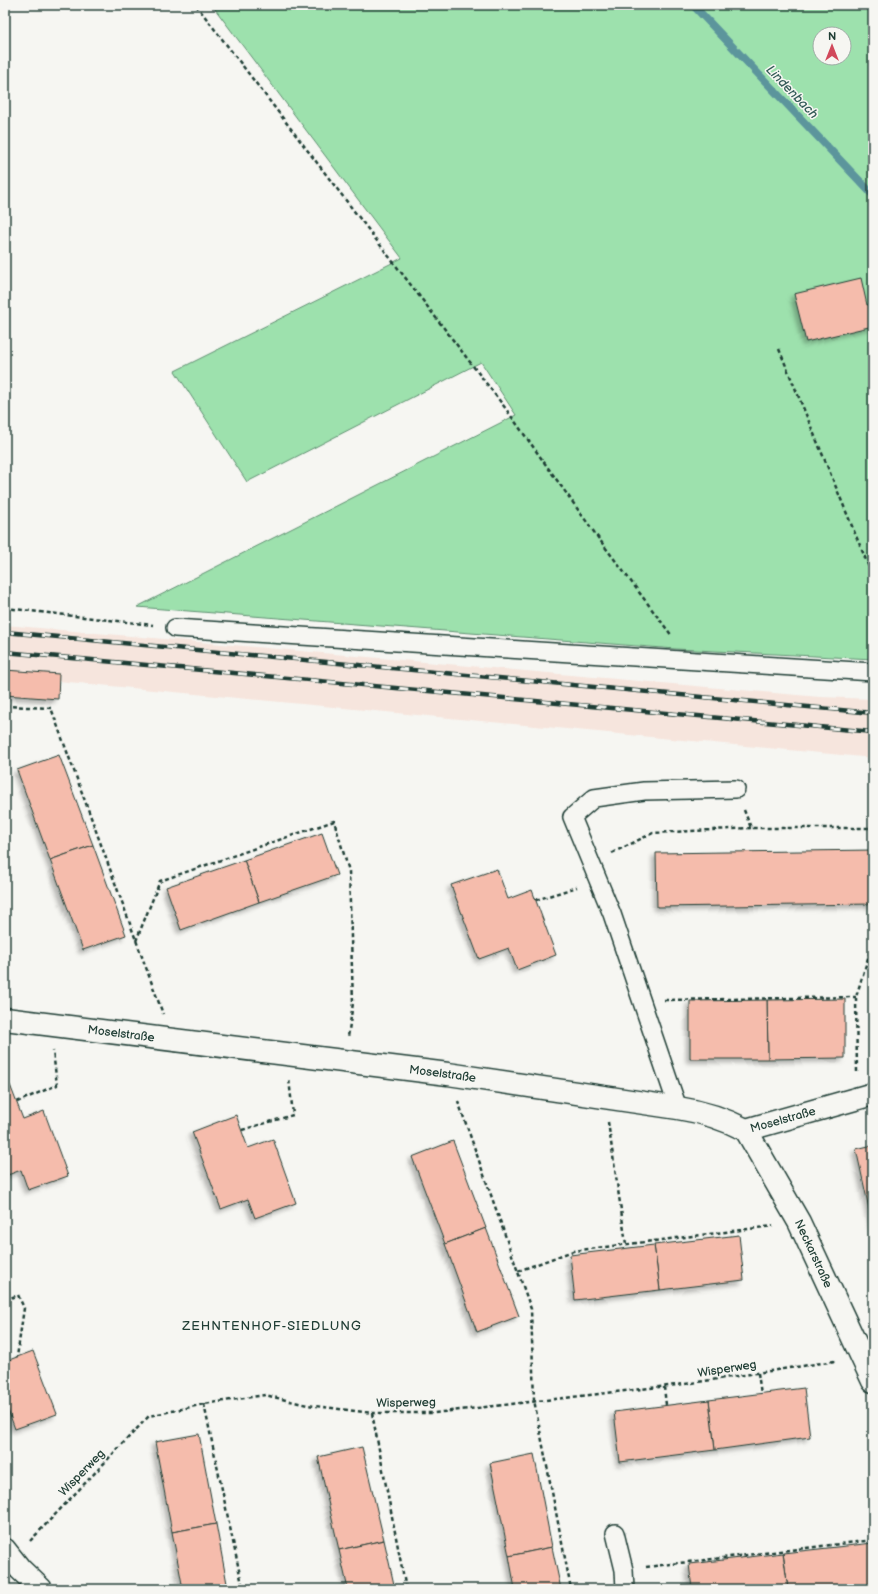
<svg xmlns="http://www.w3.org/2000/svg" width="878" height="1594" font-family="'Balsamiq Sans',sans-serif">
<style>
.built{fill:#f6e5dd}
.green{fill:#9de1ad;stroke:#5e8f70;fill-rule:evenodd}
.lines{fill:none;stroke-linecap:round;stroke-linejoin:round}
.stream{stroke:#5b959c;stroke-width:8}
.building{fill:#f5bcac;stroke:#1f3d34;filter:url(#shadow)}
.service-casing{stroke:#1f3d34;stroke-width:20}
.minor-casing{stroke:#1f3d34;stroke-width:25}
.path{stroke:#1f3d34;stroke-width:2.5;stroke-dasharray:4 3;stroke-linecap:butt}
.service{stroke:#f6f6f2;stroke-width:17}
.minor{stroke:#f6f6f2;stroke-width:22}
.rail-casing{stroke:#1f3d34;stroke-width:4.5}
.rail{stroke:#f6f6f2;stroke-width:3;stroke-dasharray:9;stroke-linecap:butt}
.labels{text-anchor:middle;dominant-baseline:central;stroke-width:3;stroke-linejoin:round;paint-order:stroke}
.street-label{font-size:12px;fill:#1f3d34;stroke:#f6f6f2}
.water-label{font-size:13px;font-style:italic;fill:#335a57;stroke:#f6f6f2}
.neighbourhood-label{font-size:13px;letter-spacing:1px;fill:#1f3d34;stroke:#f6f6f2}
</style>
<defs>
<filter id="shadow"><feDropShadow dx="-3.5" dy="3.5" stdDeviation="2" flood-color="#0004"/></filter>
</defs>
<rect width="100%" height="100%" fill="#f6f6f2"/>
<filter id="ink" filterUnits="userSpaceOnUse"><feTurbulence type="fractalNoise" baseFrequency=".025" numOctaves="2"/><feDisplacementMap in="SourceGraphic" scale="8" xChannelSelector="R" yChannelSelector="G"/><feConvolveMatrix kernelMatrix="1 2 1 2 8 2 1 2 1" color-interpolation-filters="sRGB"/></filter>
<g filter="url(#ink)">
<path class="built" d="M5,625L820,697L873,699V758L5,676Z"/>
<path class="green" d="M212,5H873V659L676,649L137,607L516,415L481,362L247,482L175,371L402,258ZM820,34H844V58H820Z"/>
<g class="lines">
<path class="stream" d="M693,5L873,195"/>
</g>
<g class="building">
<path d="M861,278L867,305L873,303V326L806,342L794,294Z"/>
<path d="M5,670L59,674L58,699L5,695Z"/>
<path d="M59,755L93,845L50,860L17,770Z"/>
<path d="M322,833L337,875L259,902L244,860Z"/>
<path d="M93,845L126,935L83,950L50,860Z"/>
<path d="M873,850V904L657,907L656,853Z"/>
<path d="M244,860L259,902L181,930L166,887Z"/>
<path d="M497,869L508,899L532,890L556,955L517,970L509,948L479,959L451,885Z"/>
<path d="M845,999V1058L768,1059L767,1000Z"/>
<path d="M767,1000L768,1059H690V1001Z"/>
<path d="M10,1085L23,1119L44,1111L68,1176L28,1190L21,1170L5,1176V1087Z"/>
<path d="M236,1115L248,1148L273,1139L296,1203L255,1218L248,1199L221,1209L192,1132Z"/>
<path d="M453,1141L486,1228L445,1244L412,1157Z"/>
<path d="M873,1145V1227L856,1149Z"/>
<path d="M486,1228L519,1316L477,1332L445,1244Z"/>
<path d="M739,1235L744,1280L660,1290L654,1245Z"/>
<path d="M654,1245L660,1290L575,1300L570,1255Z"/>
<path d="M5,1348L9,1360L33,1351L57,1414L15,1429L8,1410L5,1411Z"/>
<path d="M804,1388L810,1437L715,1450L709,1400Z"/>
<path d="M709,1400L715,1450L620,1462L614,1412Z"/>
<path d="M199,1434L216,1524L172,1532L155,1442Z"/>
<path d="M362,1447L384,1540L339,1550L318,1457Z"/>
<path d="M534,1454L552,1547L509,1556L490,1463Z"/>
<path d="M216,1524L228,1589H183L172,1532Z"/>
<path d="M384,1540L395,1589H348L339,1550Z"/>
<path d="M873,1543V1589H788L783,1553Z"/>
<path d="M552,1547L561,1589H515L509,1556Z"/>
<path d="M783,1553L788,1589H692L689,1564Z"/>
</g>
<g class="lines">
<defs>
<g id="service">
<path d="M175,628L873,672"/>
<path d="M678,1108L612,914L572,817L594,798L644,791L736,789"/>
<path d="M615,1533L624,1570L625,1589"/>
</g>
<g id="minor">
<path id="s1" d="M5,1019L448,1074L678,1108C704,1112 723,1118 746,1130L873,1094"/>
<path id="s2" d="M746,1130L799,1222L873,1381"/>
<path d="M5,1550L20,1569L41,1589"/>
</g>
</defs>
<use href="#service" class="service-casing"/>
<use href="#minor" class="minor-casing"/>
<g class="path">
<path d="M196,5L506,409L599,539L672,636"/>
<path d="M779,349L873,577"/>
<path d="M5,608L153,625"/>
<path d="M5,706L51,708L163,1014"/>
<path d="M744,810L751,828H873"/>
<path d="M612,853L653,833L751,828"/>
<path d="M536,900L577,887"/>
<path d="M136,941L160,881L334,821L349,871L353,1003L348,1037"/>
<path d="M664,1000L856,997"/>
<path d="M857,1072L856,997L873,942"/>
<path d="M458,1101L531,1309L534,1400L571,1589"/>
<path d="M17,1102L57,1085L53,1051"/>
<path d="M608,1122L626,1244"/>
<path d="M242,1130L293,1115L289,1079"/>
<path d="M518,1271L573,1251L773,1226"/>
<path d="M5,1300L18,1295L24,1308L17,1357"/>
<path d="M758,1373L761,1394"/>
<path d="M664,1387L666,1405"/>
<path d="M204,1404L243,1589"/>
<path d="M372,1413L406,1589"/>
<path d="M30,1541L149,1416L204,1404L265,1395L307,1405L372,1413H434L685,1384L835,1361"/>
<path d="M646,1567L873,1540"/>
</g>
<use href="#service" class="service"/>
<use href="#minor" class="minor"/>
<defs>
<g id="rail">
<path d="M5,632L873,713"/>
<path d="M5,652L873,732"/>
</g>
</defs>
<use href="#rail" class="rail-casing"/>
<use href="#rail" class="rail"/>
</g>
</g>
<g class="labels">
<g class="street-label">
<text stroke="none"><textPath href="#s1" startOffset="117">Moselstraße</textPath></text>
<text stroke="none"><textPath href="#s1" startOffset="441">Moselstraße</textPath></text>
<text stroke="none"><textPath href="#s1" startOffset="789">Moselstraße</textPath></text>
<text stroke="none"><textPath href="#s2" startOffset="141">Neckarstraße</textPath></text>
<text transform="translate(727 1369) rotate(-9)">Wisperweg</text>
<text transform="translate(406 1403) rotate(-1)">Wisperweg</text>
<text transform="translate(82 1473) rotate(-46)">Wisperweg</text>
</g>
<g class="water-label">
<text transform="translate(792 92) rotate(46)">Lindenbach</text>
</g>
<g class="neighbourhood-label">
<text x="272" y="1326">ZEHNTENHOF-SIEDLUNG</text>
</g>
</g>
<rect width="878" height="1594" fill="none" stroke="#f6f6f2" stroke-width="20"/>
<rect x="10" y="10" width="858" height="1574" fill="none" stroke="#1f3d34" stroke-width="1.5" filter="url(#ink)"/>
<g transform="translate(832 46)"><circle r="19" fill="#f6f6f2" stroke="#a0aca6"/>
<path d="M0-3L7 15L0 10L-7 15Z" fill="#d1495b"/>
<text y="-6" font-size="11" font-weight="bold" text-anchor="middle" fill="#1f3d34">N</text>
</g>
</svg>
